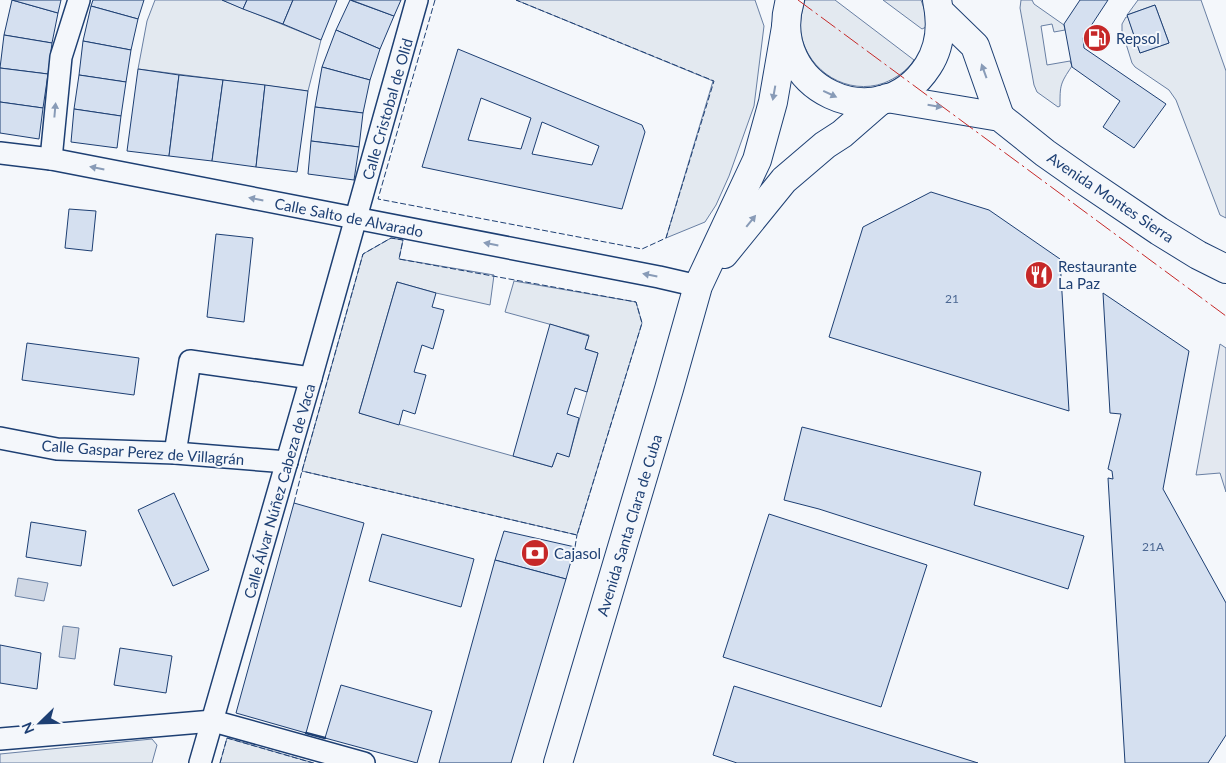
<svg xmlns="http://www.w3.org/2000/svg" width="1226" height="763" font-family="Lato,sans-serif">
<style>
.green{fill:#e3e9f0;stroke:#687fa3}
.parking{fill:#e3e8f0;stroke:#687fa3}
.water{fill:#cfd7e4;stroke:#687fa3}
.building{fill:#d5e0f0;stroke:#1d3f73;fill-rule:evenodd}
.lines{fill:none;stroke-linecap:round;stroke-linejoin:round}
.street-casing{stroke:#1d3f73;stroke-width:24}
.secondary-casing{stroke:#1d3f73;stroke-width:30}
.primary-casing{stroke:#1d3f73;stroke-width:30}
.street{stroke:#f4f7fb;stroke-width:21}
.secondary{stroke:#f4f7fb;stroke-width:28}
.primary{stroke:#f4f7fb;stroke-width:28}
.fence{stroke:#1d3f73;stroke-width:1;stroke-dasharray:6 2.5;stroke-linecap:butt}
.wall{stroke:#1d3f73;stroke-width:2.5}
.power{stroke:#c62828;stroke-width:1;stroke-dasharray:18 4 2.5 4;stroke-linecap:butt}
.oneway{fill:#889bb7}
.labels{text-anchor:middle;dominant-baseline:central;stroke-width:4;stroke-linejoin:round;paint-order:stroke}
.number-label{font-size:12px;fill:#4b6792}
.poi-label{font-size:15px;fill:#1d3f73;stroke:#f4f7fb;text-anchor:start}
.street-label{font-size:15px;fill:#1d3f73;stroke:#f4f7fb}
</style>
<rect width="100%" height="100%" fill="#f4f7fb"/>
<g class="green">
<path d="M155,0H222L321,40L308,91L138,69L147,21Z"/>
<path d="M516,0H755L764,26L754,106L729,176L716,205L705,222L666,238L713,81Z"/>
<path d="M805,0H835L914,60C907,71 896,78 884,83C848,96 808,72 801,34C799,22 802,11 805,0Z"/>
<path d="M883,0H921L925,11L926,27L922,29Z"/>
<path d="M1021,0H1032L1034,4L1064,25L1065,30L1054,32L1052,24L1041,26L1047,65L1070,61L1072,66C1060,84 1060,85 1060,106L1058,107L1037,92L1034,85L1020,8Z"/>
<path d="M1138,0H1201L1226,71V218L1220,215L1176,100L1169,90L1135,67L1132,63L1122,31V24L1126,17H1128L1140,53L1169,43L1155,5L1127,15Z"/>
<path d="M391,238L403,240L399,259L494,275L490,305L436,293L397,282L359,413L552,467L557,453L569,456L598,353L585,349L589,335L505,312L514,281L636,302L642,323L577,535L302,471L363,254Z"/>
<path d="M227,738L314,763H220Z"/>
<path d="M152,739L157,745L152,763H0V754Z"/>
</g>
<path class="parking" d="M1220,344L1226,348V492L1220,473L1196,475Z"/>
<g class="water">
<path d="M18,578L48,583L44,601L15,596Z"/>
<path d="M63,626L79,628L75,659L59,657Z"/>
</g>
<g class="building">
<path d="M12,0L58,13L52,43L4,35Z"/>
<path d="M12,0H61L58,13Z"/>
<path d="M93,0H144L138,19L91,6Z"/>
<path d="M222,0H247L243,9Z"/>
<path d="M247,0H293L283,24L243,9Z"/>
<path d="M293,0H337L321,40L283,24Z"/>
<path d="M350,0L394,16L380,49L336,30Z"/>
<path d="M351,0H401L394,16Z"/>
<path d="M1080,0H1108L1083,38L1084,48L1166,104L1134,148L1103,127L1120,101L1072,67L1064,24Z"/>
<path d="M1155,5L1169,43L1140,53L1127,15Z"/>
<path d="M91,6L138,19L131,50L83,41Z"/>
<path d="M336,30L380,49L370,80L322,67Z"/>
<path d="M4,35L52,43L48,74L0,68Z"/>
<path d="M83,41L131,50L126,82L79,75Z"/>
<path d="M458,49L642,125L645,132L622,209L422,167ZM481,98L531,118L521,149L468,140ZM542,122L599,146L592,165L532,154Z"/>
<path d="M322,67L370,80L363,113L315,107Z"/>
<path d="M0,68L48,74L43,108L0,102Z"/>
<path d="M138,69L179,75L169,156L127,151Z"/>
<path d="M79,75L126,82L121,116L74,109Z"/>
<path d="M179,75L223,80L212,161L169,156Z"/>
<path d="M223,80L265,85L256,167L212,161Z"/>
<path d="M265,85L308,91L297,172L256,167Z"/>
<path d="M0,102L43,108L39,139L0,133Z"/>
<path d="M315,107L363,113L359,147L311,141Z"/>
<path d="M74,109L121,116L117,148L71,142Z"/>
<path d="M311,141L359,147L354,180L308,174Z"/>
<path d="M931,192L989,210L1060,259L1069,411L829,337L863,227Z"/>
<path d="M69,209L96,211L92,251L65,248Z"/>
<path d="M216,234L253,238L244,322L207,317Z"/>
<path d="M397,282L436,293L432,307L444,310L433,349L422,345L414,372L426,375L415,414L403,410L399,425L359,413Z"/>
<path d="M1103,293L1189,351L1163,489L1226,603V735L1208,763H1125L1108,478L1113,479L1112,471L1108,469L1121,414L1110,413Z"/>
<path d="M550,324L589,336L585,349L598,353L587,392L575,388L567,414L579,418L569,457L557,453L552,467L513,456Z"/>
<path d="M27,343L139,358L134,395L22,380Z"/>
<path d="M802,427L981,472L974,505L1084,536L1068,589L819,509L784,500Z"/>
<path d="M174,493L209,570L173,586L138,510Z"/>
<path d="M294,503L364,523L306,733L236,713Z"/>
<path d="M769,514L927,565L881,707L723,657Z"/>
<path d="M31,522L86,531L81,566L26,557Z"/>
<path d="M504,531L575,547L566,579L495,560Z"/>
<path d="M382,534L474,559L461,607L369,581Z"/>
<path d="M495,560L566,579L511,763H439Z"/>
<path d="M0,645L41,653L37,689L0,683Z"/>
<path d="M120,648L172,656L166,693L114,685Z"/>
<path d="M341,685L432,711L417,763L325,738Z"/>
<path d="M734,686L978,763H737L713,755Z"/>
</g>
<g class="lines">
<defs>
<g id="street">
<path d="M0,153L51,159L659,277L698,286"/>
<path d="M51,159L61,57L79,0"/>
<path d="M0,438L57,449L175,453L287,462"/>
<path d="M175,453L190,361L311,378"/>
<path d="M0,739L213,721L364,763"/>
<path d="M200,763L311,378L417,0"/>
</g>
<g id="secondary">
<path d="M724,254L784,180L825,145L842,134L881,100"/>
<path d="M558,763L669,389L698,286L757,160L773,102L786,27"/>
</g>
<g id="primary">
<path d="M790,0C764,88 879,142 928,66C941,46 942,23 937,0"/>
<path d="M939,11L975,46L1000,117"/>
<path d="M887,98L1000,117L1045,153L1082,179L1159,231L1198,255L1226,269"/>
</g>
</defs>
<use href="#street" class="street-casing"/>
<use href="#secondary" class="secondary-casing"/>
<use href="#primary" class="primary-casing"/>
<use href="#street" class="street"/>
<use href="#secondary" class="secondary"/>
<use href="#primary" class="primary"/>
<g class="fence">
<path d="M435,0L378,199L642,249L666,238L714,81L516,0"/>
<path d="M294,503L302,471L363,254L391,238L403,240L399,259L636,302L642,323L577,535L302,471"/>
<path d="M575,547L577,535"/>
<path d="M220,763L227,738L313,763"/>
</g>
<path class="wall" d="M306,733L325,738"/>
<path class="power" d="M798,0L1226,316"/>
</g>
<defs><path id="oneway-solid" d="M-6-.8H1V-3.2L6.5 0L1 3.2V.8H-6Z" transform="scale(1.25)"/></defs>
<g class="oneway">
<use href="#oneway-solid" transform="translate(984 71) rotate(-110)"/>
<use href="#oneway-solid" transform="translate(774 93) rotate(100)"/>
<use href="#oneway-solid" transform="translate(830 94) rotate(25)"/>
<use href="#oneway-solid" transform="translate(935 106) rotate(9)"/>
<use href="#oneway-solid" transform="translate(55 110) rotate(-85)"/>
<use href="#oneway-solid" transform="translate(97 168) rotate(-169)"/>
<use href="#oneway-solid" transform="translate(256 199) rotate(-169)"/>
<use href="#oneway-solid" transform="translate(751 221) rotate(-51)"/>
<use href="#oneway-solid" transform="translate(491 244) rotate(-169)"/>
<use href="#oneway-solid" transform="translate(650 275) rotate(-169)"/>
</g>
<defs>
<symbol id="fuel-disc" viewBox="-11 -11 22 22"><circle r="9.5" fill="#c62828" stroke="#f4f7fb"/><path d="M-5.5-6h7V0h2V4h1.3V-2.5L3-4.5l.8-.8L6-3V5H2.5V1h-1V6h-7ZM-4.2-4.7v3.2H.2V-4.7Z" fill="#fff"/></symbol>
<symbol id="restaurant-disc" viewBox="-11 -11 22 22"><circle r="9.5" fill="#c62828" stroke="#f4f7fb"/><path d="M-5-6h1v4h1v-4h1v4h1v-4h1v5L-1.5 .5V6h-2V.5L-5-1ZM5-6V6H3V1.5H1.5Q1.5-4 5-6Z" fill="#fff"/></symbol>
<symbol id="bank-disc" viewBox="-11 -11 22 22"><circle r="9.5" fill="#c62828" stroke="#f4f7fb"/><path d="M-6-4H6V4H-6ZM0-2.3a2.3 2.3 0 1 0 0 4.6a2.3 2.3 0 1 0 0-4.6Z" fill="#fff"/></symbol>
</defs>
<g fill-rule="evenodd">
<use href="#fuel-disc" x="1081" y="22" width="32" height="32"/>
<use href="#restaurant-disc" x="1023" y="259" width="32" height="32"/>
<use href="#bank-disc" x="519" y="537" width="32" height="32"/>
</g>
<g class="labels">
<g class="number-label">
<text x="952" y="298">21</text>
<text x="1153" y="546">21A</text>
</g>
<g class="poi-label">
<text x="1116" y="38">Repsol</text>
<text x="1058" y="266">Restaurante<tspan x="1058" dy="17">La Paz</tspan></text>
<text x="554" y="553">Cajasol</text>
</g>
<g class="street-label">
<text transform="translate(387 109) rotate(-74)">Calle Cristobal de Olid</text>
<text transform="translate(1111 197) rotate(34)">Avenida Montes Sierra</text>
<text transform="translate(349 217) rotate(11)">Calle Salto de Alvarado</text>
<text transform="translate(143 452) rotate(4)">Calle Gaspar Perez de Villagrán</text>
<text transform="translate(279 491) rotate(-74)">Calle Álvar Núñez Cabeza de Vaca</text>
<text transform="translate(629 525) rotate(-73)">Avenida Santa Clara de Cuba</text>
</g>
</g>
<g transform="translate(40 723) rotate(247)" stroke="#f4f7fb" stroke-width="4" paint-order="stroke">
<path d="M0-4L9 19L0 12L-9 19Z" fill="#1d3f73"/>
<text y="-8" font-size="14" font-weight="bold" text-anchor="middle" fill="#1d3f73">N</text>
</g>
</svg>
